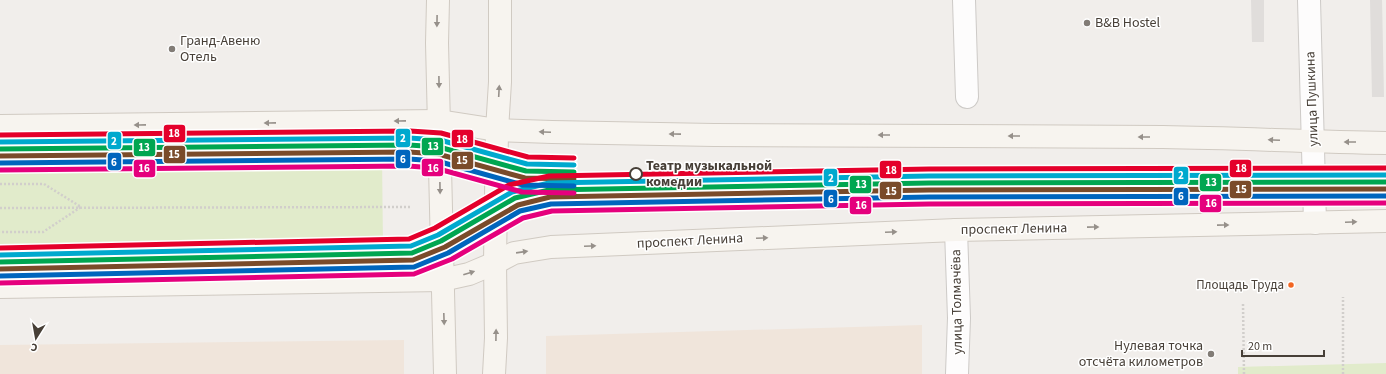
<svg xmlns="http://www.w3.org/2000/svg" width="1386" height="374" font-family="'Source Sans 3',sans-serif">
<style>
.commercial{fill:#f0e5db}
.green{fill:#e1ebcb}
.parking{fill:#e0dddb}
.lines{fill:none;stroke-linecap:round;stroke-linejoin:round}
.street-casing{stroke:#cdcac7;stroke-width:24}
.secondary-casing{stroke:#d0cac2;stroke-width:24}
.path{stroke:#d1cecb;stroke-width:2.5;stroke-dasharray:2 2;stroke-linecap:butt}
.street{stroke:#fdfcfc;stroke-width:22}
.secondary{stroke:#f7f4ef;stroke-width:22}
.tram-1-casing{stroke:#fff;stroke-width:8}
.tram-2-casing{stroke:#fff;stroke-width:8}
.tram-3-casing{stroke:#fff;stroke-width:8}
.tram-4-casing{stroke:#fff;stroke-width:8}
.tram-5-casing{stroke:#fff;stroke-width:8}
.tram-6-casing{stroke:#fff;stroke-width:8}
.tram-1{stroke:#00a651;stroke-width:5}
.tram-2{stroke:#7a4b2a;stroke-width:5}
.tram-3{stroke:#00a9ce;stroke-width:5}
.tram-4{stroke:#0065bd;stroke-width:5}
.tram-5{stroke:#e4002b;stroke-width:5}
.tram-6{stroke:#e5007d;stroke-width:5}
.oneway{fill:#96908a}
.poi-dot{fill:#827c76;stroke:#fff;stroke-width:1.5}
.stop-dot{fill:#fff;stroke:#473f37;stroke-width:2}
.bus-dot{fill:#f26522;stroke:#fff;stroke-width:1.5}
.labels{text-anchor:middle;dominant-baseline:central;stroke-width:3;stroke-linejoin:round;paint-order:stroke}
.bus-label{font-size:13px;fill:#473f37;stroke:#fff;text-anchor:end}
.poi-label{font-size:14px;fill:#473f37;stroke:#fff;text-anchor:start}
.street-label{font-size:14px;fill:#473f37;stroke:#fff}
.stop-label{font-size:14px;font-weight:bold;fill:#473f37;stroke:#fff;text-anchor:start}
.line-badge{stroke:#fff;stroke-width:1.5}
.badge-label{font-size:11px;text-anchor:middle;font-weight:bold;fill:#fff}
</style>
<rect width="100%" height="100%" fill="#f1eeeb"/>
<g class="commercial">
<path d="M922,325V374H546V336Z"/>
<path d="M404,340V374H0V345Z"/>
</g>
<g class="green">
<path d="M382,156L383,246L0,251V160Z"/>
<path d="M1386,363V374H1238V367Z"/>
</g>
<g class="parking">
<path d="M1251,0H1264V42H1252Z"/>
<path d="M1370,0H1382L1384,97H1372Z"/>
</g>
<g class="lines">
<defs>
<g id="street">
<path d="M964,0L967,97"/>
<path d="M1309,0L1315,223"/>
<path d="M956,230L959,318L957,374"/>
</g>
<g id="secondary">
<path d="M438,0L437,43L445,374"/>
<path d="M0,126L439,121L497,130L552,132L714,135L1163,137C1237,138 1312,142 1386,143"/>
<path d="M0,287L442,280L469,274L495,263L514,253L551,247L956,230L1386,221"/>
<path d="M494,374L496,338L495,263L497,130L500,82V0"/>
</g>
</defs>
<use href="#street" class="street-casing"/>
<use href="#secondary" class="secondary-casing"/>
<g class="path">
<path d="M564,159L575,160"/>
<path d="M0,184H44L81,207L43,232H0"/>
<path d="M0,208L412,207"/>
<path d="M550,209H563"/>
<path d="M1243,304L1244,374"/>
<path d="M1343,374V297"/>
</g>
<use href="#street" class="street"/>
<use href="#secondary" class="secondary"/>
<defs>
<g id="tram-1">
<path d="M0,149L409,145L439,147L526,171L574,172"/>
<path d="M0,262L412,253L441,241L515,198L549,190L929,183L1386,182"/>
</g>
<g id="tram-2">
<path d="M0,156L409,152L438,154L525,178L574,179"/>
<path d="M0,269L413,260L445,247L518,205L550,197L929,190L1386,189"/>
</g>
<g id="tram-3">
<path d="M0,142L409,138L440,140L527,164L574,165"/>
<path d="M0,255L411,246L438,235L512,192L549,183L929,176L1386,175"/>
</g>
<g id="tram-4">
<path d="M0,163L409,159L437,161L523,185L574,186"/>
<path d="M0,276L414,267L448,253L520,211L551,204L929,197L1386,196"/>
</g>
<g id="tram-5">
<path d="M0,135L410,131L441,133L528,157L574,158"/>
<path d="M0,248L409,239L435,228L509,185L549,176L929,169L1386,168"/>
</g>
<g id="tram-6">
<path d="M0,170L408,166L435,168L522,192L574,193"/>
<path d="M0,283L414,274L452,259L523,218L552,211L929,204L1386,203"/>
</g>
</defs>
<use href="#tram-1" class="tram-1-casing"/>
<use href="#tram-2" class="tram-2-casing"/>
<use href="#tram-3" class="tram-3-casing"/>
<use href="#tram-4" class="tram-4-casing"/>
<use href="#tram-5" class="tram-5-casing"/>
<use href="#tram-6" class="tram-6-casing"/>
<use href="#tram-1" class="tram-1"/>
<use href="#tram-2" class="tram-2"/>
<use href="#tram-3" class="tram-3"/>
<use href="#tram-4" class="tram-4"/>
<use href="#tram-5" class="tram-5"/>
<use href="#tram-6" class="tram-6"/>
</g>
<defs><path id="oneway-solid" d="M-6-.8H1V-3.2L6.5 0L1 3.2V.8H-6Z"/></defs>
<g class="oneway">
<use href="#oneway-solid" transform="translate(437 21) rotate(91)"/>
<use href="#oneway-solid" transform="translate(439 82) rotate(89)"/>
<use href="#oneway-solid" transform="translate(499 91) rotate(-87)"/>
<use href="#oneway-solid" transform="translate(400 121) rotate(179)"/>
<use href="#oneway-solid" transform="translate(270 123) rotate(179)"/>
<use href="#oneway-solid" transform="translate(140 125) rotate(179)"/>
<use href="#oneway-solid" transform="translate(545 132) rotate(-178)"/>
<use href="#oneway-solid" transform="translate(675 134) rotate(-179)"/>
<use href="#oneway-solid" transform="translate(884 135) rotate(-180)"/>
<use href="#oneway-solid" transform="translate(1014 136) rotate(-180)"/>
<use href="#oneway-solid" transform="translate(1144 137) rotate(-180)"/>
<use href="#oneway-solid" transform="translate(1274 140) rotate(-177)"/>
<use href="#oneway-solid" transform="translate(1350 142) rotate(-180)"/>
<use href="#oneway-solid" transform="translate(440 188) rotate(89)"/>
<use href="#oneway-solid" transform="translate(1351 222) rotate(-2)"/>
<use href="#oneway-solid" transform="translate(1223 225) rotate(-1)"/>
<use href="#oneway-solid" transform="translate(1093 227) rotate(-1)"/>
<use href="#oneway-solid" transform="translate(891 232) rotate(-3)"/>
<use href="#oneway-solid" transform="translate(762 238) rotate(-3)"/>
<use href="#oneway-solid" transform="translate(590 246) rotate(-3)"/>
<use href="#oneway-solid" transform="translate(522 252) rotate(-8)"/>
<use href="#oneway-solid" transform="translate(469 273) rotate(-18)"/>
<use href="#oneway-solid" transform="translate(444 319) rotate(88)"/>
<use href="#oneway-solid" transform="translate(496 335) rotate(-89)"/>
</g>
<g class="poi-dot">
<circle cx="1087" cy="23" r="4"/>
<circle cx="172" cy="49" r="4"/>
<circle cx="1211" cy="354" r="4"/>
</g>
<circle class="stop-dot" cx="636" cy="174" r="6"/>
<circle class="bus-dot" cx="1291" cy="285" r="3.5"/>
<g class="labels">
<g class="bus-label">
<text x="1284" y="285">Площадь Труда</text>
</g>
<g class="poi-label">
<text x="1095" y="23">B&amp;B Hostel</text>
<text x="180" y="41">Гранд-Авеню<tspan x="180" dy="16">Отель</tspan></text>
<text x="1203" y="346" text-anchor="end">Нулевая точка<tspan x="1203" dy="16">отсчёта километров</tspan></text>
</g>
<g class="street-label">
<text transform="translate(1312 99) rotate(-92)">улица Пушкина</text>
<text transform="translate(1014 229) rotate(-1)">проспект Ленина</text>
<text transform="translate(690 241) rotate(-3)">проспект Ленина</text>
<text transform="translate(957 302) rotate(-91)">улица Толмачёва</text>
</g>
<g class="stop-label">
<text x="646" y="166">Театр музыкальной<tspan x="646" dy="16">комедии</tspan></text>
</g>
</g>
<g class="line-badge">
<rect x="163" y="124" width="23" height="19" rx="4" fill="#e4002b"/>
<rect x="395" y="128" width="16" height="20" rx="4" fill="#00a9ce"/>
<rect x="451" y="129" width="23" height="19" rx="4" fill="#e4002b"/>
<rect x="107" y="131" width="15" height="19" rx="4" fill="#00a9ce"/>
<rect x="421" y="137" width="23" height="19" rx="4" fill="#00a651"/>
<rect x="133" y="138" width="23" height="19" rx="4" fill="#00a651"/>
<rect x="163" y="145" width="23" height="19" rx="4" fill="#7a4b2a"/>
<rect x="395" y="149" width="16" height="20" rx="4" fill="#0065bd"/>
<rect x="451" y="151" width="23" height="19" rx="4" fill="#7a4b2a"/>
<rect x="107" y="152" width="15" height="19" rx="4" fill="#0065bd"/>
<rect x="421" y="158" width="23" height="19" rx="4" fill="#e5007d"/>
<rect x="1229" y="159" width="23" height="19" rx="4" fill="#e4002b"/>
<rect x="133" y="159" width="23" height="19" rx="4" fill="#e5007d"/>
<rect x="879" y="160" width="23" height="19" rx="4" fill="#e4002b"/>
<rect x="1173" y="166" width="16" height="19" rx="4" fill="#00a9ce"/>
<rect x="823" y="168" width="15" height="19" rx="4" fill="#00a9ce"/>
<rect x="1199" y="173" width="23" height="19" rx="4" fill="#00a651"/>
<rect x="849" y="175" width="23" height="19" rx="4" fill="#00a651"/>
<rect x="1229" y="180" width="23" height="19" rx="4" fill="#7a4b2a"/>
<rect x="879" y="181" width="23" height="19" rx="4" fill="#7a4b2a"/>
<rect x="1173" y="187" width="16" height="19" rx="4" fill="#0065bd"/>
<rect x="823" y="189" width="15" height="19" rx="4" fill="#0065bd"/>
<rect x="1199" y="194" width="23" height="19" rx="4" fill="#e5007d"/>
<rect x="849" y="196" width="23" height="19" rx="4" fill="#e5007d"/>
</g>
<g class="badge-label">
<text x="174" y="137">18</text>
<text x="403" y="142">2</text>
<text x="462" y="143">18</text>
<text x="114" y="145">2</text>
<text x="433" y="150">13</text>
<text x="144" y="151">13</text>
<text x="174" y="158">15</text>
<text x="403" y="163">6</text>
<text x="462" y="164">15</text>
<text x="114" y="166">6</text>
<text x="433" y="172">16</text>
<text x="1241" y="172">18</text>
<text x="144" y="172">16</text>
<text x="891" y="174">18</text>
<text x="1181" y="179">2</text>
<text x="831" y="182">2</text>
<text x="1211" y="186">13</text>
<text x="861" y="188">13</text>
<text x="1241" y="193">15</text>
<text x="891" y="195">15</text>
<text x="1181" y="200">6</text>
<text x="831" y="203">6</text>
<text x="1211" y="207">16</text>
<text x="861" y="209">16</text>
</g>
<g transform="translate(36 338) rotate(191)" stroke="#ffffff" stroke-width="3" paint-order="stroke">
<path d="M0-3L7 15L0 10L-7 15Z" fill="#473f37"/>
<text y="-6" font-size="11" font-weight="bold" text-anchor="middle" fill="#473f37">С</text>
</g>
<path d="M1242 350v6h82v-6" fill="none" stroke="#473f37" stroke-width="2"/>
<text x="1248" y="350" font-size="12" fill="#473f37" stroke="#ffffff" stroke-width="3" paint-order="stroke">20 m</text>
</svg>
